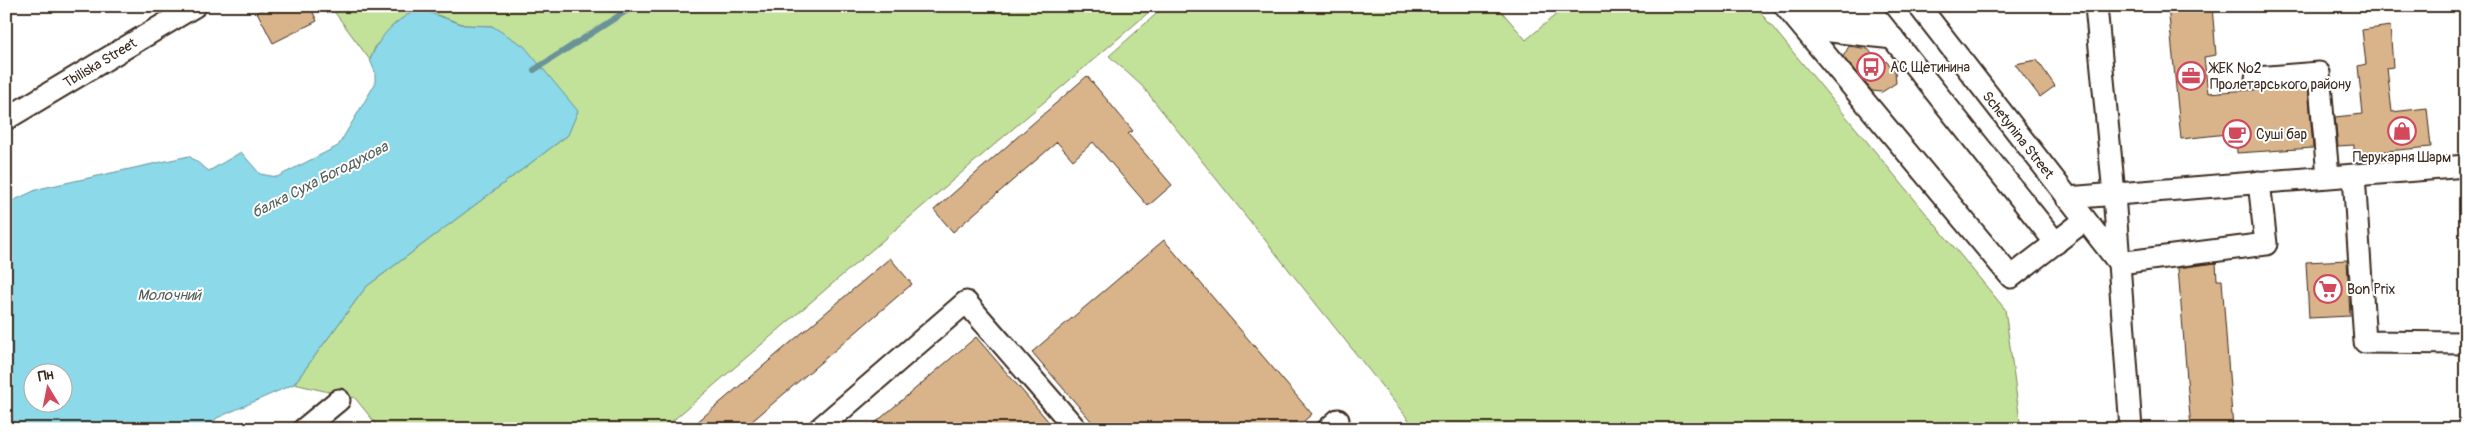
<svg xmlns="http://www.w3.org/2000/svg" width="2472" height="435" font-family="Pangolin,sans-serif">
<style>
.green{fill:#c2e199;stroke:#7e865c}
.water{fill:#8bd9e9;stroke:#6b9398;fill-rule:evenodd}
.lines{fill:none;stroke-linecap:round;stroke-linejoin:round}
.stream{stroke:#6b9398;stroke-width:6}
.building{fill:#d9b48a;stroke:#3b2a1e}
.minor-casing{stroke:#3b2a1e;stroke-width:25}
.minor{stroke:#fff;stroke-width:21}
.labels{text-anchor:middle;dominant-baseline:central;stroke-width:4;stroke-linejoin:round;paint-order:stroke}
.street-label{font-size:14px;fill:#3b2a1e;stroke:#fff}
.poi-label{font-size:14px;fill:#3b2a1e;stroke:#fff;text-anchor:start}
.water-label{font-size:15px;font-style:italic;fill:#535f5b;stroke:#fff}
</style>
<rect width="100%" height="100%" fill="#fff"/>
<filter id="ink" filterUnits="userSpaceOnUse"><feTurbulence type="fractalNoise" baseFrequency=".02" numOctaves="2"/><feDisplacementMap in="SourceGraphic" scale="10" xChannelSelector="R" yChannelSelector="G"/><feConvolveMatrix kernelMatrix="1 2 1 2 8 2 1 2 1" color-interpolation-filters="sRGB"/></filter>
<g filter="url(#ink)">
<g class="green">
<path d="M330,6H1156L663,429H380L355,398L294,384L366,287L568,135L492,26L465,25L420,9L376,45L370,60Z"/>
<path d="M1165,6H1497L1526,40L1566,6H1755L2005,309L2021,429H1416L1142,86L1109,56Z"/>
</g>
<path class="water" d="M420,9L464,25L492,26L524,46L578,111L568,135L366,287L294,384L217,418L207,429H6V204L38,189L189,156L209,171L241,152L260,174L277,177L338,146L375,84V72L370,60C380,35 395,19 420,9ZM32,372H62V402H32Z"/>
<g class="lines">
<path class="stream" d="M534,70L634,6"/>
</g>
<g class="building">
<path d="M270,6H310L317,21L273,43L257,12Z"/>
<path d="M2168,6H2212L2216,55L2204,57L2208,93L2308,86L2313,148L2237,153L2236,133L2181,139Z"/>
<path d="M2390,26L2393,67L2387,68L2392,112L2427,108L2431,147L2354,154V145L2338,146L2335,117L2363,114L2358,66L2366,64L2362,30Z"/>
<path d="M1849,46L1868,49L1880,63L1886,61L1895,71L1896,83L1882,92L1872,91L1843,57Z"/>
<path d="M2037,60L2055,86L2040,97L2015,64Z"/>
<path d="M1087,76L1133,131L1128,134L1172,185L1148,206L1093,142L1073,160L1057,142L953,232L934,210Z"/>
<path d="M1164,240L1312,414L1295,429H1098L1032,352Z"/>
<path d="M890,258L912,284L743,429H689Z"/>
<path d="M2347,260L2350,316L2309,318L2306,262Z"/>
<path d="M2216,263L2217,280H2222L2233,429H2191L2178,268Z"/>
<path d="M976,337L1055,429H868Z"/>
</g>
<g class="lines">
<defs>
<g id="minor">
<path d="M1785,6L2011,277L2085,220"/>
<path d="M1867,6L2056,243"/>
<path d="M1919,6L2119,263"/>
<path d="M2096,6L2114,194L2131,429"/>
<path d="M1788,9L1877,19"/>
<path d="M1804,28L1893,38"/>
<path d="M2256,78L2319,73L2328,176"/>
<path d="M6,119L195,6"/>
<path d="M2354,175L2365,342L2466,343"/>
<path d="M2067,198L2466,166"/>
<path d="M2119,263L2266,244L2259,182"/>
<path d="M304,429L339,400"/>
<path d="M819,429L966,302L1076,429"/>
<path d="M1328,429L1338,420"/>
</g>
</defs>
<use href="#minor" class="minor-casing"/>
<use href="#minor" class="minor"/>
</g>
</g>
<defs>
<symbol id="bus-ring" viewBox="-11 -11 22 22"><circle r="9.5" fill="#fff" stroke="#d1495b" stroke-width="1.5"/><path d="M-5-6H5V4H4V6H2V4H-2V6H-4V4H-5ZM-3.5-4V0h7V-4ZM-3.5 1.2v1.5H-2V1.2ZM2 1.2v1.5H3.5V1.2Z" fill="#d1495b"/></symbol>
<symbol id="office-ring" viewBox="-11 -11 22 22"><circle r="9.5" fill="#fff" stroke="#d1495b" stroke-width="1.5"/><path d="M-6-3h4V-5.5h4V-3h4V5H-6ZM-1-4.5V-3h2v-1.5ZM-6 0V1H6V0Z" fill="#d1495b"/></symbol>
<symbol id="shop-ring" viewBox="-11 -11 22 22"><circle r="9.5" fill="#fff" stroke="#d1495b" stroke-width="1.5"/><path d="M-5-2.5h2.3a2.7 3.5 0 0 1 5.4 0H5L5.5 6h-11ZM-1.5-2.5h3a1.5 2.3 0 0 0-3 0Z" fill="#d1495b"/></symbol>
<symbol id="cafe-ring" viewBox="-11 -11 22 22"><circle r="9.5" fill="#fff" stroke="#d1495b" stroke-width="1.5"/><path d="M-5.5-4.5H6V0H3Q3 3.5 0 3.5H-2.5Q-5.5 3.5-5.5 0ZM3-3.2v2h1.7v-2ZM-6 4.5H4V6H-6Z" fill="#d1495b"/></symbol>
<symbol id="supermarket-ring" viewBox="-11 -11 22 22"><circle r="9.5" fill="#fff" stroke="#d1495b" stroke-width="1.5"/><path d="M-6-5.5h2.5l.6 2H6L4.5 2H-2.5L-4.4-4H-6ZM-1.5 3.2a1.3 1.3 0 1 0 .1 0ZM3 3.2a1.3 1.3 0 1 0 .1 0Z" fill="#d1495b"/></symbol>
</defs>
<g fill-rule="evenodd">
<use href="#bus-ring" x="1855" y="51" width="32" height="32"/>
<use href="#office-ring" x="2175" y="60" width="32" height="32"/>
<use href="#shop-ring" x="2386" y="115" width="32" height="32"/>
<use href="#cafe-ring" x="2221" y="118" width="32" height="32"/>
<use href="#supermarket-ring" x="2312" y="273" width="32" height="32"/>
</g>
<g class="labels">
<g class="street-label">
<text transform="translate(100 63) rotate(-31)">Tbiliska Street</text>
<text transform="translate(2018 135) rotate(52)">Schetynina Street</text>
</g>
<g class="poi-label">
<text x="1890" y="67">АС Щетинина</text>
<text x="2210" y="68">ЖЕК №2<tspan x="2210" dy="16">Пролетарського району</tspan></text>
<text x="2256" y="134">Суші бар</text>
<text x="2402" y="157" text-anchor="middle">Перукарня Шарм</text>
<text x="2347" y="289">Bon Prix</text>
</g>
<g class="water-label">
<text transform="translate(320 180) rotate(-27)">балка Суха Богодухова</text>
<text x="169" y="295">Молочний</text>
</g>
</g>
<rect width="2472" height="435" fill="none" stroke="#fff" stroke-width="25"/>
<rect x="12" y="12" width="2447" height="410" fill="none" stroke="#3b2a1e" stroke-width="2" filter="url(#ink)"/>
<g transform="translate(48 388) rotate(350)"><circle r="24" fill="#ffffff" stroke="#b1aaa5"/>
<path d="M0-4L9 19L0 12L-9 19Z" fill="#d1495b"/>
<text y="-8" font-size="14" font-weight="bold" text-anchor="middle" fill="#3b2a1e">Пн</text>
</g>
</svg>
